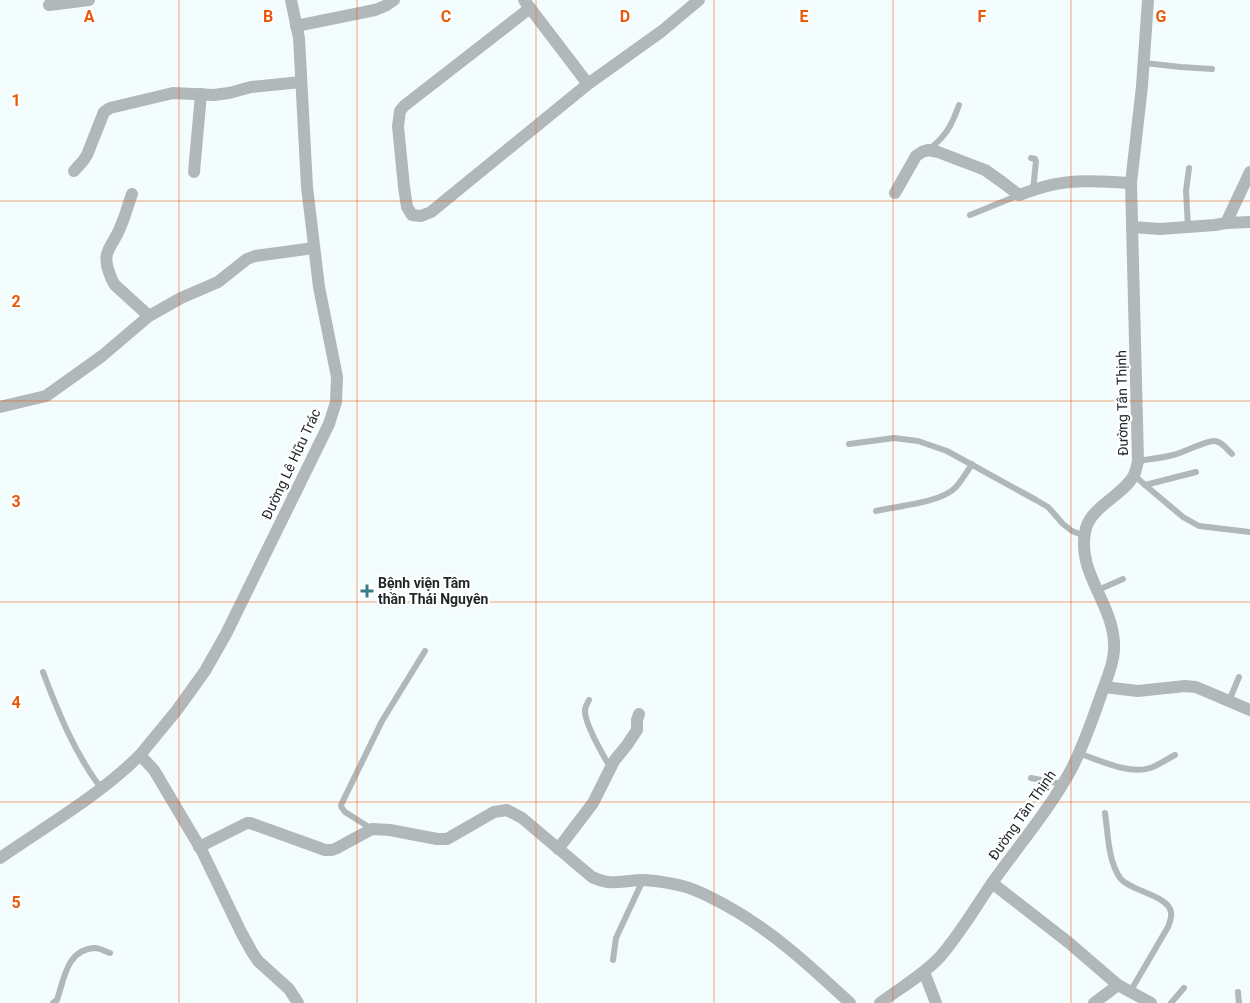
<svg xmlns="http://www.w3.org/2000/svg" width="1250" height="1003" font-family="Roboto,sans-serif">
<style>
.lines{fill:none;stroke-linecap:round;stroke-linejoin:round}
.service{stroke:#b2b8b9;stroke-width:6}
.minor{stroke:#b2b8b9;stroke-width:12}
.grid{fill:none;stroke:#e8590c;stroke-width:1;stroke-opacity:0.55}
.poi-dot{fill:#367d87;stroke:#fff;stroke-width:2}
.labels{text-anchor:middle;dominant-baseline:central;stroke-width:4.5;stroke-linejoin:round;paint-order:stroke}
.street-label{font-size:14px;fill:#222829;stroke:#fff}
.poi-label{font-size:14px;font-weight:bold;fill:#222829;stroke:#fff;text-anchor:start}
.grid-label{font-size:16px;text-anchor:middle;font-weight:bold;fill:#e8590c;stroke:#fff;stroke-width:4.5;stroke-linejoin:round;paint-order:stroke}
</style>
<rect width="100%" height="100%" fill="#f4fdfe"/>
<g class="lines">
<g class="service">
<path d="M1144,63L1181,67L1212,69"/>
<path d="M930,149C947,134 951,127 959,105"/>
<path d="M1031,158L1035,159L1036,161L1033,190"/>
<path d="M970,215L1019,195"/>
<path d="M1188,227L1186,191L1189,168"/>
<path d="M849,444L894,438L918,441L947,451L1036,500L1048,507L1063,524L1072,531L1085,536"/>
<path d="M1138,461C1150,459 1162,458 1173,455C1182,453 1208,440 1214,441C1221,441 1227,449 1232,454"/>
<path d="M1134,475L1145,485L1196,472"/>
<path d="M1145,485L1183,517L1199,526L1250,532"/>
<path d="M876,511C898,506 941,503 956,487C962,480 967,472 972,464"/>
<path d="M1098,590L1123,579"/>
<path d="M43,672C58,712 75,754 101,788"/>
<path d="M589,700C587,704 585,707 585,711C585,725 603,755 610,767"/>
<path d="M1229,701L1239,677"/>
<path d="M1078,753C1099,760 1129,775 1150,768C1159,765 1167,759 1175,755"/>
<path d="M1031,778L1062,784"/>
<path d="M1105,813C1108,833 1108,861 1120,878C1130,891 1168,895 1171,912C1172,917 1170,922 1168,927L1130,992"/>
<path d="M372,829L345,812L342,808L341,805L382,721L425,651"/>
<path d="M613,960L616,938L643,880"/>
<path d="M1238,992L1239,1003"/>
<path d="M53,1003L57,1000C64,979 67,949 95,948C99,948 105,951 110,953"/>
<path d="M1171,1003L1184,988"/>
</g>
<g class="minor">
<path d="M524,0L588,84"/>
<path d="M49,5L89,0"/>
<path d="M530,8L404,106L400,111L398,126L404,187L407,207L412,215L421,216L431,212L588,84L662,31L699,0"/>
<path d="M296,26L375,10L385,6L394,0"/>
<path d="M74,171L83,161L87,155L104,112L110,108L173,93L214,95L229,93L251,87L301,82"/>
<path d="M194,172L201,94"/>
<path d="M895,193L916,156L922,152L928,150L938,152L985,170L1002,182L1019,195C1031,191 1043,186 1056,184C1080,179 1107,182 1131,183"/>
<path d="M132,194C128,205 125,217 120,228C113,246 101,251 109,272C111,277 112,282 116,286L149,316"/>
<path d="M1226,223L1250,222"/>
<path d="M1132,227L1160,229L1215,225L1226,223L1250,172"/>
<path d="M0,407L46,396L102,356L149,316L181,298L218,282L247,259L255,256L314,248"/>
<path d="M1104,687L1138,691L1185,686L1196,687L1250,710"/>
<path d="M140,755L177,710L205,671L226,634L329,424L336,402L337,377L319,287L307,187L299,38L291,0"/>
<path d="M199,847L247,823H250L325,850H332L337,848L372,829L390,830L437,839H447L494,812L507,810L522,818L592,877C613,887 623,880 644,880C658,881 672,883 686,887C700,891 714,899 727,906C774,932 811,967 850,1003"/>
<path d="M558,849L593,803L614,761L627,745L637,730V720L639,714"/>
<path d="M0,858C46,826 100,795 140,755L154,770L202,851L241,932L252,952L258,961L289,989L298,1003"/>
<path d="M992,883L1068,942L1118,985L1151,1003"/>
<path d="M924,972L936,1003"/>
<path d="M880,1003C900,988 922,976 940,957C960,934 975,908 992,883C1019,845 1050,809 1072,768C1083,746 1092,721 1100,698C1105,683 1113,667 1114,651C1117,605 1074,573 1086,528C1092,506 1124,495 1134,475C1136,471 1137,465 1138,461L1131,183L1142,86L1148,0"/>
<path d="M1094,1003L1118,985"/>
</g>
</g>
<path class="grid" d="M179,0V1003M357,0V1003M536,0V1003M714,0V1003M893,0V1003M1071,0V1003M0,201H1250M0,401H1250M0,602H1250M0,802H1250"/>
<path class="poi-dot" d="M364.5 583.5h5v5h5v5h-5v5h-5v-5h-5v-5h5z"/>
<g class="labels">
<g class="street-label">
<text transform="translate(1122 403) rotate(-91)">Đường Tân Thịnh</text>
<text transform="translate(291 464) rotate(-65)">Đường Lê Hữu Trác</text>
<text transform="translate(1022 815) rotate(-55)">Đường Tân Thịnh</text>
</g>
<g class="poi-label">
<text x="378" y="583">Bệnh viện Tâm<tspan x="378" dy="16">thần Thái Nguyên</tspan></text>
</g>
</g>
<g class="grid-label">
<text x="89" y="22">A</text>
<text x="268" y="22">B</text>
<text x="446" y="22">C</text>
<text x="625" y="22">D</text>
<text x="804" y="22">E</text>
<text x="982" y="22">F</text>
<text x="1161" y="22">G</text>
<text x="16" y="106">1</text>
<text x="16" y="307">2</text>
<text x="16" y="507">3</text>
<text x="16" y="708">4</text>
<text x="16" y="908">5</text>
</g>
</svg>
